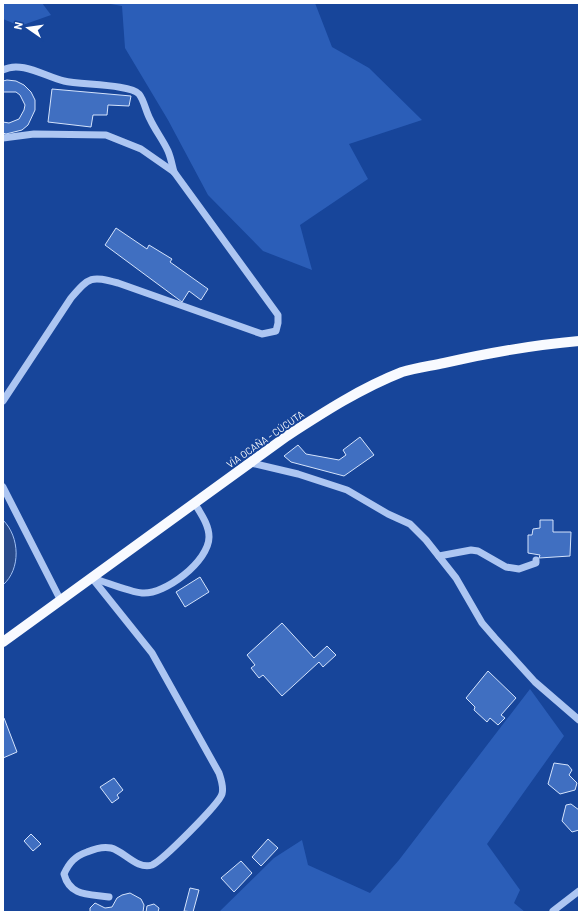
<svg xmlns="http://www.w3.org/2000/svg" width="582" height="915" font-family="Barlow,sans-serif">
<style>
.green{fill:#2b5eb8}
.water{fill:#2a4c8c;stroke:#a0c0f4}
.building{fill:#406fc1;stroke:#d4e3fc}
.lines{fill:none;stroke-linecap:round;stroke-linejoin:round}
.minor{stroke:#adc6f2;stroke-width:7}
.major{stroke:#f8faff;stroke-width:10}
.labels{text-anchor:middle;dominant-baseline:central;stroke-width:3.5;stroke-linejoin:round;paint-order:stroke}
.street-label{font-size:10px;fill:#fff;stroke:#17459a}
</style>
<rect width="100%" height="100%" fill="#17459a"/>
<g class="green">
<path d="M3,3H42L51,15L20,26L3,19Z"/>
<path d="M105,3H315L332,47L369,68L422,120L349,144L368,179L300,225L312,270L263,251L208,195L168,120L125,48L122,6Z"/>
<path d="M530,689L564,736L487,844L520,890L514,903L525,912H219L274,858L302,840L308,865L370,893L399,860Z"/>
</g>
<path class="water" d="M3,520C20,537 21,569 3,585Z"/>
<g class="building">
<path d="M7,80L16,81L24,85L31,92L35,100V110L28,125L22,130L6,134L3,133V122L9,123L19,119L24,110L25,105L20,95L16,92H3V81Z"/>
<path d="M52,89L131,96L129,106L108,105L107,115H93L91,127L48,122Z"/>
<path d="M116,228L147,249L149,245L172,259L170,262L208,289L201,300L189,291L182,302L105,245Z"/>
<path d="M360,437L374,455L344,476L291,462L284,456L298,445L306,454L339,460L346,455L343,450Z"/>
<path d="M540,520H553V532H571L570,556L539,558L540,555L528,553V535H532L533,529L540,528Z"/>
<path d="M200,577L209,592L185,607L176,592Z"/>
<path d="M282,623L314,658L327,646L336,655L323,667L319,662L282,696L263,675L259,678L251,668L255,665L247,655Z"/>
<path d="M488,671L516,698L501,715L505,718L498,725L490,718L487,722L474,710L475,707L466,698Z"/>
<path d="M4,718L17,752L3,758V719Z"/>
<path d="M554,763L568,765L572,770L569,775L577,783L575,790L560,794L548,784Z"/>
<path d="M114,778L123,790L117,795L119,798L112,803L100,787Z"/>
<path d="M571,804L579,810V830L572,832L562,821L566,805Z"/>
<path d="M31,834L41,844L33,851L24,841Z"/>
<path d="M268,839L278,848L261,866L252,857Z"/>
<path d="M241,861L252,873L234,892L221,878Z"/>
<path d="M190,888L199,890L193,912L184,911Z"/>
<path d="M130,893L141,899L144,905L143,912H90V908L95,903L105,908L112,907L117,898L122,895Z"/>
<path d="M154,904L159,908L158,912H146L147,906Z"/>
</g>
<g class="lines">
<g class="minor">
<path d="M3,70C21,60 46,77 64,81C80,85 130,84 139,94C144,100 146,112 150,119C155,130 163,140 168,151C171,158 172,165 174,172"/>
<path d="M3,138L34,134L106,135L141,149L174,172L278,315V323L276,331L262,334L118,283C91,276 90,276 71,298L3,401"/>
<path d="M251,463L298,474L347,490L388,514L410,524L426,540L456,578L482,623L495,638L535,682L579,720"/>
<path d="M3,487L61,601"/>
<path d="M439,556L471,550L478,551L506,567L519,569L536,563V560"/>
<path d="M92,578L152,653L219,773C221,779 224,787 222,794C219,804 162,861 152,865C137,870 124,851 111,848C103,846 94,849 87,852C75,856 69,863 64,874C70,897 90,894 109,897"/>
<path d="M92,578C106,582 129,592 142,593C165,595 209,561 209,537C209,525 201,514 195,504"/>
<path d="M553,911L579,891"/>
</g>
<path class="major" d="M3,642L287,436C324,412 361,388 402,372C415,368 430,366 444,363C488,353 533,345 579,341"/>
</g>
<g class="labels">
<g class="street-label">
<text transform="translate(265 439) rotate(-35)">VÍA OCAÑA - CÚCUTA</text>
</g>
</g>
<rect width="582" height="915" fill="none" stroke="#ffffff" stroke-width="8"/>
<g transform="translate(28 28) rotate(283)" stroke="#17459a" stroke-width="3" paint-order="stroke">
<path d="M0-3L7 15L0 10L-7 15Z" fill="#ffffff"/>
<text y="-6" font-size="11" font-weight="bold" text-anchor="middle" fill="#ffffff">N</text>
</g>
</svg>
